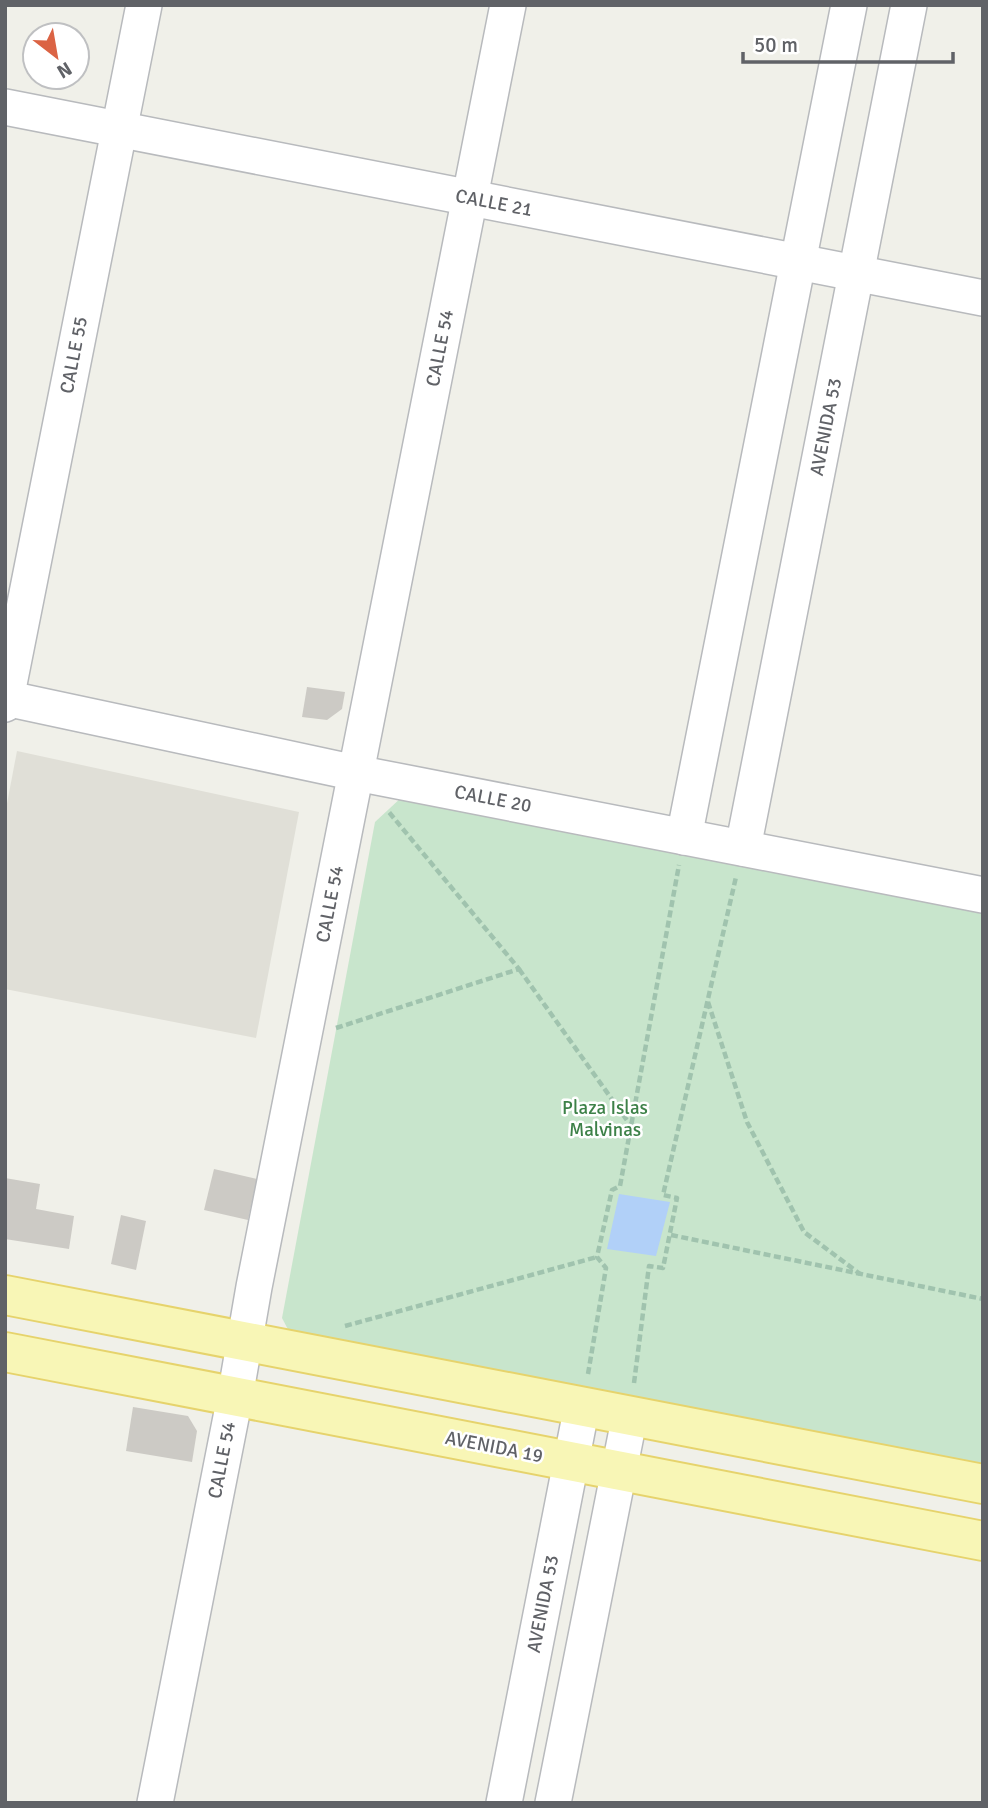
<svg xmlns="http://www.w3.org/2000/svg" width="988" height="1808" font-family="Signika,sans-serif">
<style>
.education{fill:#e0dfd7}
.green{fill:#c8e5cc}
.water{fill:#b1d0f8}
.building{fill:#cccac5}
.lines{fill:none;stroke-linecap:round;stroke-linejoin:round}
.minor-casing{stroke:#b8babd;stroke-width:38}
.major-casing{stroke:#e6d36c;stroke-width:42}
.path{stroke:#a0c3ae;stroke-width:4.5;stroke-dasharray:7 3.5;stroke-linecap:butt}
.minor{stroke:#fff;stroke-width:35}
.major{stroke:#f8f6b6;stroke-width:38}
.labels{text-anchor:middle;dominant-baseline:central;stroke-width:5;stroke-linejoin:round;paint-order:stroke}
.street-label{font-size:19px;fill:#606267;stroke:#fff}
.park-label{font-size:19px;fill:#3d8148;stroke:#fff}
</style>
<rect width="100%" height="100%" fill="#f0f0e9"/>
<path class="education" d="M17,751L299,812L256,1038L5,989V814Z"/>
<path class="green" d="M403,796L983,914V1474L293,1339L282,1318L375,822Z"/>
<path class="water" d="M619,1194L670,1202L656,1256L607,1249Z"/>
<g class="building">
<path d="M307,687L345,692L342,709L327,720L302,717Z"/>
<path d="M214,1169L257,1179L248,1220L204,1210Z"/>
<path d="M5,1178L40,1184L36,1209L74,1216L69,1249L5,1239Z"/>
<path d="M121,1215L146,1221L136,1270L111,1264Z"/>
<path d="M133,1407L188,1416L197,1431L192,1462L126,1451Z"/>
</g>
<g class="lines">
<defs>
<g id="minor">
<path d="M5,107L983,298"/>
<path d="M5,698L356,773L983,895"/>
<path d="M5,704L144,5"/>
<path d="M684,837L849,5"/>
<path d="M743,848L909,5"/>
<path d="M155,1803L235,1397L254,1287L508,5"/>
<path d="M504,1803L582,1406"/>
<path d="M553,1803L630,1415"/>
</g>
<g id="major">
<path d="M5,1295L983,1484"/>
<path d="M5,1352L983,1541"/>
</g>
</defs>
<use href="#minor" class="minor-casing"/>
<use href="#major" class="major-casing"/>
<g class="path">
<path d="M519,969L631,1126"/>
<path d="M708,1002L747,1122L804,1232L860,1274"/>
<path d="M336,1028L519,969L388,811"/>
<path d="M671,1235L983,1299"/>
<path d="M345,1326L597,1257"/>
<path d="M588,1374L606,1268L597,1257L612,1190L620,1186L679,865"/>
<path d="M634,1383L649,1266L663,1268L677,1198L663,1195L736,877"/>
</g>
<use href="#minor" class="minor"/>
<use href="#major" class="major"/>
</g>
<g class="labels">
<g class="street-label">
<text transform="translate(494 203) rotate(11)">CALLE 21</text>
<text transform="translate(440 348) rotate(-79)">CALLE 54</text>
<text transform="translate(74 355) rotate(-79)">CALLE 55</text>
<text transform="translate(826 427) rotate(-79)">AVENIDA 53</text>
<text transform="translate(493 799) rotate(11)">CALLE 20</text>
<text transform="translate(330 904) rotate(-79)">CALLE 54</text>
<text transform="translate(494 1447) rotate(11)">AVENIDA 19</text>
<text transform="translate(222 1460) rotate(-79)">CALLE 54</text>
<text transform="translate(543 1604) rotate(-79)">AVENIDA 53</text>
</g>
<g class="park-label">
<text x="605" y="1108">Plaza Islas<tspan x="605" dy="22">Malvinas</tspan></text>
</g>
</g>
<rect width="988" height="1808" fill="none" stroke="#606267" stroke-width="14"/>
<g transform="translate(56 56) rotate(149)"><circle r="33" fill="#ffffff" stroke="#bfc0c2" stroke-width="2"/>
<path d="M0-5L12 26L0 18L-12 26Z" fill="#db6344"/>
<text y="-10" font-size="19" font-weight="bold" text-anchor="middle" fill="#606267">N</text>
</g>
<path d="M743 52v10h210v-10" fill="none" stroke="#606267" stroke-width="3.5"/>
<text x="754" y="52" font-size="21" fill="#606267" stroke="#ffffff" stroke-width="5" paint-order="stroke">50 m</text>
</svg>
